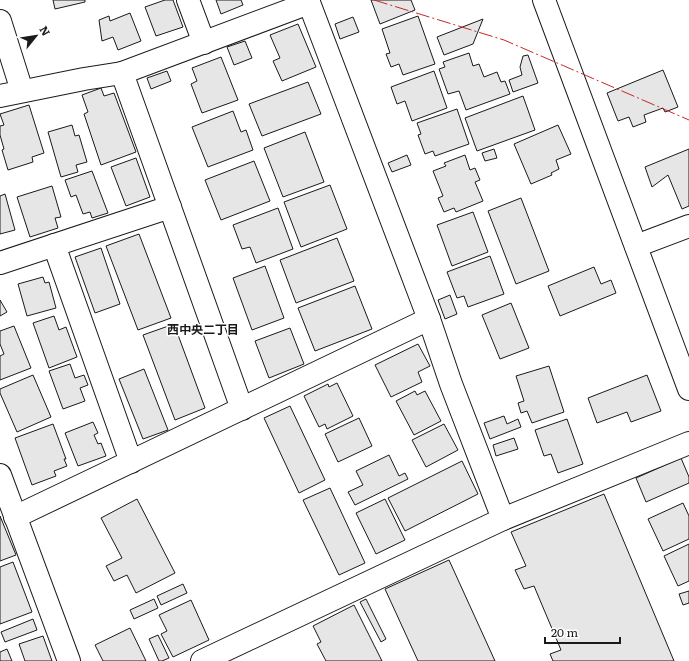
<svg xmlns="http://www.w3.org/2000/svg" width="689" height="661" font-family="Literata,'Noto Sans JP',serif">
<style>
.building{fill:#e6e6e6;stroke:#1a1a1a}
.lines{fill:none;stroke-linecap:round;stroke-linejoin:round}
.street-casing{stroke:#1a1a1a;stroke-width:24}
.secondary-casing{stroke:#1a1a1a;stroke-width:24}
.street{stroke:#fff;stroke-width:22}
.secondary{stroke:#fff;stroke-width:22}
.power{stroke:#c62828;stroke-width:1;stroke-dasharray:14 3 2 3;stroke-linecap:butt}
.labels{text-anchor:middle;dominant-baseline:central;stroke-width:3;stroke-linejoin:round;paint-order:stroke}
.neighbourhood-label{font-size:12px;font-weight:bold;fill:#1a1a1a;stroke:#fff}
</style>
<rect width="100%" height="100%" fill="#fff"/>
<g class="building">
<path d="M53,0H85V2L55,9Z"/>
<path d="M165,0H173L183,27L156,36L145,7Z"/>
<path d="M216,0H241L243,5L221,14Z"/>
<path d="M371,0H411L415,10L380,24Z"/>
<path d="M130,13L141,41L118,50L113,37L102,41L99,20L109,16L110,21Z"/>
<path d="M418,16L435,64L403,75L399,64L391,67L386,54L390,53L382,29Z"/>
<path d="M353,17L359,32L340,39L335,24Z"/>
<path d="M483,19L473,44L444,55L437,37Z"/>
<path d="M298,24L316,67L282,81L273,61L280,58L270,35Z"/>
<path d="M245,41L252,58L234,65L227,47Z"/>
<path d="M469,53L473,66L479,64L484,77L497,72L501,82L505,81L510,94L466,110L459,91L448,94L439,69L445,67L443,62Z"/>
<path d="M528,55L538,83L513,92L509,80L522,75L520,67L523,56Z"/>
<path d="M221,57L238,100L202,113L191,84L197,81L192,68Z"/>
<path d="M663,70L678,107L665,112L663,108L644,115L646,122L633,127L629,117L618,121L607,93Z"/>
<path d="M167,71L171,81L151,89L147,78Z"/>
<path d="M434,71L447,108L412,121L405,101L397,104L391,87Z"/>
<path d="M308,82L321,114L262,136L249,104Z"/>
<path d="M101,88L104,96L114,93L136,152L101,165L84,114L88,112L82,95Z"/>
<path d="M523,96L535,130L477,151L465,118Z"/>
<path d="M29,105L44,153L32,157L33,162L8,170L2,150L4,149L0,135V126L4,125L0,114Z"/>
<path d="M457,109L469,144L435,156L433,151L425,154L418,135L421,134L417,123Z"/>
<path d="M233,111L241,132L246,130L253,150L208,167L192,127Z"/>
<path d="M72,125L75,136L79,135L87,162L76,165L78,172L61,177L48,132Z"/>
<path d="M558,125L571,154L556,160L559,169L551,173L552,175L531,184L514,144Z"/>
<path d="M305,132L324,182L283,197L264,148Z"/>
<path d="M494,149L497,158L485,161L482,153Z"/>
<path d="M689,149V206L682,209L668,175L652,187L645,167Z"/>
<path d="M407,155L411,165L392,172L388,163Z"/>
<path d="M465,155L470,170L475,168L480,180L475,182L483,201L456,212L454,208L444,212L438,198L443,196L433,171L446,166L444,163Z"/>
<path d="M136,158L150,197L126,206L111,167Z"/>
<path d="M254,161L270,201L221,220L205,180Z"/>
<path d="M92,171L108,213L92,218L90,212L83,214L76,195L71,197L65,180Z"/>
<path d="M330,185L347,229L301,247L284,202Z"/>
<path d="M52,186L61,217L55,218L58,228L30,237L17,197Z"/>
<path d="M5,194L15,230L0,234V196Z"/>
<path d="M521,198L549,271L516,284L488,211Z"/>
<path d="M278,208L293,249L256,263L250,247L242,249L233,225Z"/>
<path d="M473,212L488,252L452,266L437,225Z"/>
<path d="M139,234L171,318L138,330L106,246Z"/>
<path d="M337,238L354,281L296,303L280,260Z"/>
<path d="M101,248L120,304L95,313L75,257Z"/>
<path d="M490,256L504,294L468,307L464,296L457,298L447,272Z"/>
<path d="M265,266L284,318L252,330L233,278Z"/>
<path d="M594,267L601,284L611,280L616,293L560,316L548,286Z"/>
<path d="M43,277L45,283L49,282L56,308L27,316L18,284Z"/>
<path d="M355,286L372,329L315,351L298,308Z"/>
<path d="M450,295L457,314L445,319L438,300Z"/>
<path d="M0,300L7,312L0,316Z"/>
<path d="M511,303L529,348L500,359L482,315Z"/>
<path d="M54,316L59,330L66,327L77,357L49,368L33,323Z"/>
<path d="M174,324L205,408L175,420L143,335Z"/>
<path d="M14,326L31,368L0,380V356L4,354L0,344V331Z"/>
<path d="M290,328L304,364L269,378L255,341Z"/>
<path d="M418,344L430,366L418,372L422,382L391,397L375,365Z"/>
<path d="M70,364L75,378L84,375L88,385L80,388L85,401L63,409L49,371Z"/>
<path d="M549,366L564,412L532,423L527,411L521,413L518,403L524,401L516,376Z"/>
<path d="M144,369L168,430L143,439L119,379Z"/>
<path d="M33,375L51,417L17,432L0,393V389Z"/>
<path d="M647,375L661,411L631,422L627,412L597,423L588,398Z"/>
<path d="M337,383L353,416L327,429L325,424L319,427L304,396L328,384L329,387Z"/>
<path d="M415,391L417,395L425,391L441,421L414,435L396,401Z"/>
<path d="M290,406L325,480L299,493L264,418Z"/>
<path d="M504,416L507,424L518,419L521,427L490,439L484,423Z"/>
<path d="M359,418L372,446L338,462L325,434Z"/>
<path d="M567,419L583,464L558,473L551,454L544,456L535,430Z"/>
<path d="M93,422L98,433L94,435L98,444L101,443L106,456L78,466L65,433Z"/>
<path d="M53,424L66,459H64L67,466L54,471L56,476L32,485L15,438Z"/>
<path d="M444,424L458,450L426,467L412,440Z"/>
<path d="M514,438L518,449L496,456L493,445Z"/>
<path d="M389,455L399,476L405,473L408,479L355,505L348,492L363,485L356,471Z"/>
<path d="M681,458L689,477V483L646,502L636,478Z"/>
<path d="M462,461L478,494L405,531L388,498Z"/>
<path d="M330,488L365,563L339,575L303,500Z"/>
<path d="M604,494L674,661H553L550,654L561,650L534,586L524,589L515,570L526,566L511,532Z"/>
<path d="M137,499L175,573L136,593L127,575L114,581L106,566L122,558L101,518Z"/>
<path d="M385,499L405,540L376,554L356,513Z"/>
<path d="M683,503L689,516V539L663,551L648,519Z"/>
<path d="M0,516L16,555L0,561Z"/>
<path d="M689,544V581L678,586L664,556Z"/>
<path d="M449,560L495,661H418L385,589Z"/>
<path d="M13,562L32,612L0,624V567Z"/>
<path d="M183,584L187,593L161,605L157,596Z"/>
<path d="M689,591V603L683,605L679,594Z"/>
<path d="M154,599L158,608L134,619L130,610Z"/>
<path d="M366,599L386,639L381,642L360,602Z"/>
<path d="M191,600L209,640L173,657L161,634L167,631L159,615Z"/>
<path d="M354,605L382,661H326L317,644L321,642L313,626Z"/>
<path d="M33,619L37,630L5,642L1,632Z"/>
<path d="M130,628L146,661H103L95,645Z"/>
<path d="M158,635L169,658L162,661H159L149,639Z"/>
<path d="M43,636L52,661H25L19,644Z"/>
<path d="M7,649L12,661H0V652Z"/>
</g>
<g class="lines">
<defs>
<g id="street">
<path d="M188,0L204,43"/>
<path d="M308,0L429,319L451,384L503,519"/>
<path d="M0,21L22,91"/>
<path d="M0,96L84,79L122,73"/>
<path d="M54,245L131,462"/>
<path d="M636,246L689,226"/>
<path d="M0,263L170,207"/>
<path d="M242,409L122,73L309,3"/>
<path d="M0,475L69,661"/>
<path d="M15,517L429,319"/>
<path d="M202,661L503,519L689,443"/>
</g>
<path id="secondary" d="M544,0L689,389"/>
</defs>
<use href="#street" class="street-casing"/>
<use href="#secondary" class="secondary-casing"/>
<use href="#street" class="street"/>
<use href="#secondary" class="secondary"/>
<path class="power" d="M374,0L504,40L689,120"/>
</g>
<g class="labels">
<g class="neighbourhood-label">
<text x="203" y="329">西中央二丁目</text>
</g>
</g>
<g transform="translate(36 36) rotate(60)" stroke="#ffffff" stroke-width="3" paint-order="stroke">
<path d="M0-3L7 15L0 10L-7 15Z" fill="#1a1a1a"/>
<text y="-6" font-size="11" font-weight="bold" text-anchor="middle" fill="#1a1a1a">N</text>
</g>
<path d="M545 637v6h75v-6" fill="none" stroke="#1a1a1a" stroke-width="2"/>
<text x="551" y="637" font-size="12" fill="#1a1a1a" stroke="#ffffff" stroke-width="3" paint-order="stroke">20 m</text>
</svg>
